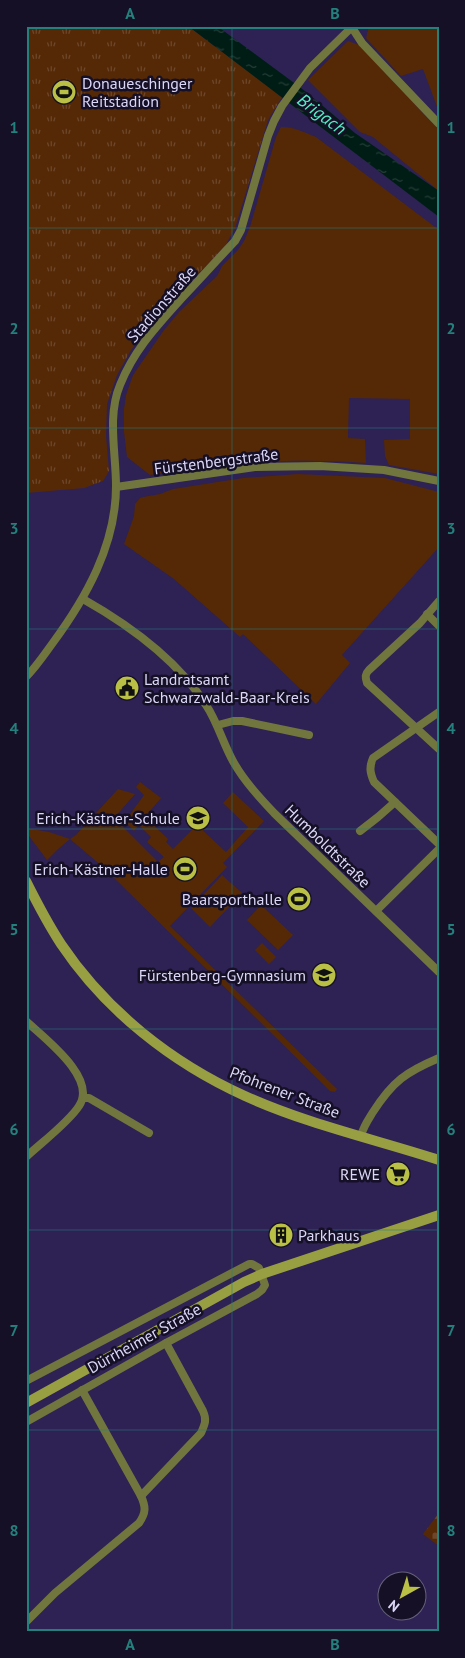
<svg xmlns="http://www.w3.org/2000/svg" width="465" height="1658" font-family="'PT Sans',sans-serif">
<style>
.grass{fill:#552906}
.cemetery{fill:url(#cemetery-stones)}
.park{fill:url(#park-tufts)}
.water{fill:url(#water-ripples)}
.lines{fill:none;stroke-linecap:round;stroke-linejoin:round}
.street{stroke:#71753e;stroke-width:8}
.secondary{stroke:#989e42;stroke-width:10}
.grid{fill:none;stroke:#24807c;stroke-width:1;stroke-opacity:0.55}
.labels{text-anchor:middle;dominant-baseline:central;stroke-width:5;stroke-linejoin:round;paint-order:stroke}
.poi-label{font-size:16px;fill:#dcd7f7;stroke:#151026;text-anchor:end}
.street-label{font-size:16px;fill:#dcd7f7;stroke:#151026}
.water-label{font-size:18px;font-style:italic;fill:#55edc5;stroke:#151026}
.neatline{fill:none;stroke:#24807c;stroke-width:2}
.grid-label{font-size:16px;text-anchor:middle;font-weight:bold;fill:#24807c}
</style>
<defs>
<pattern id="cemetery-stones" width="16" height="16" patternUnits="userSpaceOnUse" patternTransform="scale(1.25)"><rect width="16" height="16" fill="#552906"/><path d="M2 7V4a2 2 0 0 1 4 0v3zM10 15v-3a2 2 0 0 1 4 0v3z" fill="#6d472b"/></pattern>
<pattern id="park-tufts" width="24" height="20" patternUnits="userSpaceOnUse" patternTransform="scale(1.25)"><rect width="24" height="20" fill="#552906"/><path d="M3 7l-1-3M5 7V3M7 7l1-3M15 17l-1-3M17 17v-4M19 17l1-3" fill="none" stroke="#6d472b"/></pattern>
<pattern id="water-ripples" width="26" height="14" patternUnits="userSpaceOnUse" patternTransform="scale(1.25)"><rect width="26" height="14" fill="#001d15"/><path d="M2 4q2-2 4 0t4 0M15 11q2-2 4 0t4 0" fill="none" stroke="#253d38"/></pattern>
</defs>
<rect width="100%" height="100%" fill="#2e2153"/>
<g class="grass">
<path d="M369,26H439V116L437,112H439L423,69L401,76L366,38Z"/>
<path d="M348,41L359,45L439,130V191L373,137L360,132L308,80Z"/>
<path d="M281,127C294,127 304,132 316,137L439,230V474L389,465L385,456L384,440L410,439V399L349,398L348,438L365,439L366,463C290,457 225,463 150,475L127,457L124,432V409L126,395L133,375L164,330L179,312L217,276L222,266L238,250L244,241L250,227L276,137Z"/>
<path d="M298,474L385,478L439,492V547L342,655L350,663L316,704L243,634L240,637L174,579L124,544L134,516L135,504L140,498L143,497L160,494L173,489L243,478Z"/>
<path d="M140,782L161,798L145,817L168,839L166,842L173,849L197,825L226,852L248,827L223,803L233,792L264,821L223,863L227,867L170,926L337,1089L335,1092L330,1091L103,867L70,839L57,850L47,860L26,832V828L49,832L70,839L76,835L118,789L135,794L114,818L158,862L164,857L147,842L151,837L139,825L134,831L125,821L144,795L136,787Z"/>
<path d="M222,875L242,893L210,927L191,908Z"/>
<path d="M261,905L293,935L278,950L247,920Z"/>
<path d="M262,943L276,957L269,964L255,950Z"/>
</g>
<path class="cemetery" d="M439,1513V1546L423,1534Z"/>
<path class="park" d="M26,26H188L282,97L268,120L235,228L225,246L162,311L131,350L117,375L107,404L106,436L109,471L103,481L84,488L26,493Z"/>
<path class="water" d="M188,26H217L305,91L355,133L439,191V217Z"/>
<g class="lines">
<g class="street">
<path d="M351,26L362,43L439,124"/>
<path d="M116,487L255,467L320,466L384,470L439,481"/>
<path d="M83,599C129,625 177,659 206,705C218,723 223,744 234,763C245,782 260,798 274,813L439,972"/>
<path d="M439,601L420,623L369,670C365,674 365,677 367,683L439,749"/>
<path d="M427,614L439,626"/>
<path d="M26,677C36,667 44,655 52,644C86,598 116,545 116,486C116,453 107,416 120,385C134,350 156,327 181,299C199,280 217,260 235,241L241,230L268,136L274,121L282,106L310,68L353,26"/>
<path d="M439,712L373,758C369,767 370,773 374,782L439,844"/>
<path d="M218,725L233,721H242L309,735"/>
<path d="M360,831L378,817L395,802"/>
<path d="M376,911L439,849"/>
<path d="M26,1021C44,1038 98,1078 79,1106C69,1122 41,1143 26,1157"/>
<path d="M83,1098H89L149,1133"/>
<path d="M361,1136C363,1127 368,1120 373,1112C393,1081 406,1072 439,1058"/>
<path d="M26,1381L249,1264H252L259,1268L265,1285L262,1290L257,1294L166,1343L26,1422"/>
<path d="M141,1496L201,1433C205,1424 207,1420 203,1411L166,1343"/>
<path d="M26,1622L55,1593L139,1523C146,1513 146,1507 141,1496L82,1390"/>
</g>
<g class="secondary">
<path d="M26,881C37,903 48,924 61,944C106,1011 172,1063 245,1096C307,1124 374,1139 439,1160"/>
<path d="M26,1403L244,1282L262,1274L439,1215"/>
</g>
</g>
<path class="grid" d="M232,26V1632M26,228H439M26,428H439M26,629H439M26,829H439M26,1029H439M26,1230H439M26,1430H439"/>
<defs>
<symbol id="stadium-disc" viewBox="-11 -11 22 22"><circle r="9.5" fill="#bac046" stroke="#151026"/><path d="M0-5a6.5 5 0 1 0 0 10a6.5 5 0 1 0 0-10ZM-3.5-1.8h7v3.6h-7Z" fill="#111"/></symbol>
<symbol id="civic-disc" viewBox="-11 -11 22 22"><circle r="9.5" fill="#bac046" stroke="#151026"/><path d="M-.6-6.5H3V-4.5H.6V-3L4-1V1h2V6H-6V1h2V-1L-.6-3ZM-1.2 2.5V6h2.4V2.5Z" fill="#111"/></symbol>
<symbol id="school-disc" viewBox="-11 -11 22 22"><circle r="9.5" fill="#bac046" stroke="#151026"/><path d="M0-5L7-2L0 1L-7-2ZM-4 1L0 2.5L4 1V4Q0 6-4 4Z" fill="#111"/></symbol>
<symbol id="supermarket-disc" viewBox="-11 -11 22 22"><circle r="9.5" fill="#bac046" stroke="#151026"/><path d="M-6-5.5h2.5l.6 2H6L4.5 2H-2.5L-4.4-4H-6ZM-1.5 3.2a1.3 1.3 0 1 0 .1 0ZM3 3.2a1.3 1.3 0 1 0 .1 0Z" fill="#111"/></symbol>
<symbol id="building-disc" viewBox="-11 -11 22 22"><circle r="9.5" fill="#bac046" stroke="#151026"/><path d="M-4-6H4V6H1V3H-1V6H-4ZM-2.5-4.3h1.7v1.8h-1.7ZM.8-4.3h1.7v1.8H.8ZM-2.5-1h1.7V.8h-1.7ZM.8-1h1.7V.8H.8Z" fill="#111"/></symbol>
</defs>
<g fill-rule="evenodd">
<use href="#stadium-disc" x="50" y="78" width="28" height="28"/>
<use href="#civic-disc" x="113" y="674" width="28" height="28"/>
<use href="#school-disc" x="184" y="804" width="28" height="28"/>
<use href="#stadium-disc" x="171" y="855" width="28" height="28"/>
<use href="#stadium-disc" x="285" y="885" width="28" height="28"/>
<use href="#school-disc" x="310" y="961" width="28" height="28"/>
<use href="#supermarket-disc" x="384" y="1160" width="28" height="28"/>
<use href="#building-disc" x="267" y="1221" width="28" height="28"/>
</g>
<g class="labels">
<g class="poi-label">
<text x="82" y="83" text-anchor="start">Donaueschinger<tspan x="82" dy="18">Reitstadion</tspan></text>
<text x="144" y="679" text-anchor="start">Landratsamt<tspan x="144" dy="18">Schwarzwald-Baar-Kreis</tspan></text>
<text x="180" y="818">Erich-Kästner-Schule</text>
<text x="168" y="869">Erich-Kästner-Halle</text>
<text x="282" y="899">Baarsporthalle</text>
<text x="306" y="975">Fürstenberg-Gymnasium</text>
<text x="380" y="1174">REWE</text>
<text x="298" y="1235" text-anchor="start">Parkhaus</text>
</g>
<g class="street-label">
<text transform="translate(161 304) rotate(-49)">Stadionstraße</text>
<text transform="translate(216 461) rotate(-7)">Fürstenbergstraße</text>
<text transform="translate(328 846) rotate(44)">Humboldtstraße</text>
<text transform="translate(285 1092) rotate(21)">Pfohrener Straße</text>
<text transform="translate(144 1338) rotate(-29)">Dürrheimer Straße</text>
</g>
<g class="water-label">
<text transform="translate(322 114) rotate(37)">Brigach</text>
</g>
</g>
<rect width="465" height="1658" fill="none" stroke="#151026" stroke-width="55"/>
<g transform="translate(402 1596) rotate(219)"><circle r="24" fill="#151026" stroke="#65607a"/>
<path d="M0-4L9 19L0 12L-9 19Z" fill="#bac046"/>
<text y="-8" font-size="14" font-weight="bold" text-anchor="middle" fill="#dcd7f7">N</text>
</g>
<rect x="28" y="28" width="410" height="1602" class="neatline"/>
<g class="grid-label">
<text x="130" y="19">A</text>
<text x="335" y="19">B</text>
<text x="14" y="133">1</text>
<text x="451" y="133">1</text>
<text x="14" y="334">2</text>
<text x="451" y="334">2</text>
<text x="14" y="534">3</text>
<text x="451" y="534">3</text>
<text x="14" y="734">4</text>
<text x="451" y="734">4</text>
<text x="14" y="935">5</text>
<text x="451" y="935">5</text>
<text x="14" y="1135">6</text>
<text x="451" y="1135">6</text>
<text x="14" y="1336">7</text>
<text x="451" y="1336">7</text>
<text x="14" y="1536">8</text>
<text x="451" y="1536">8</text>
<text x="130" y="1650">A</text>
<text x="335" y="1650">B</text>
</g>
</svg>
